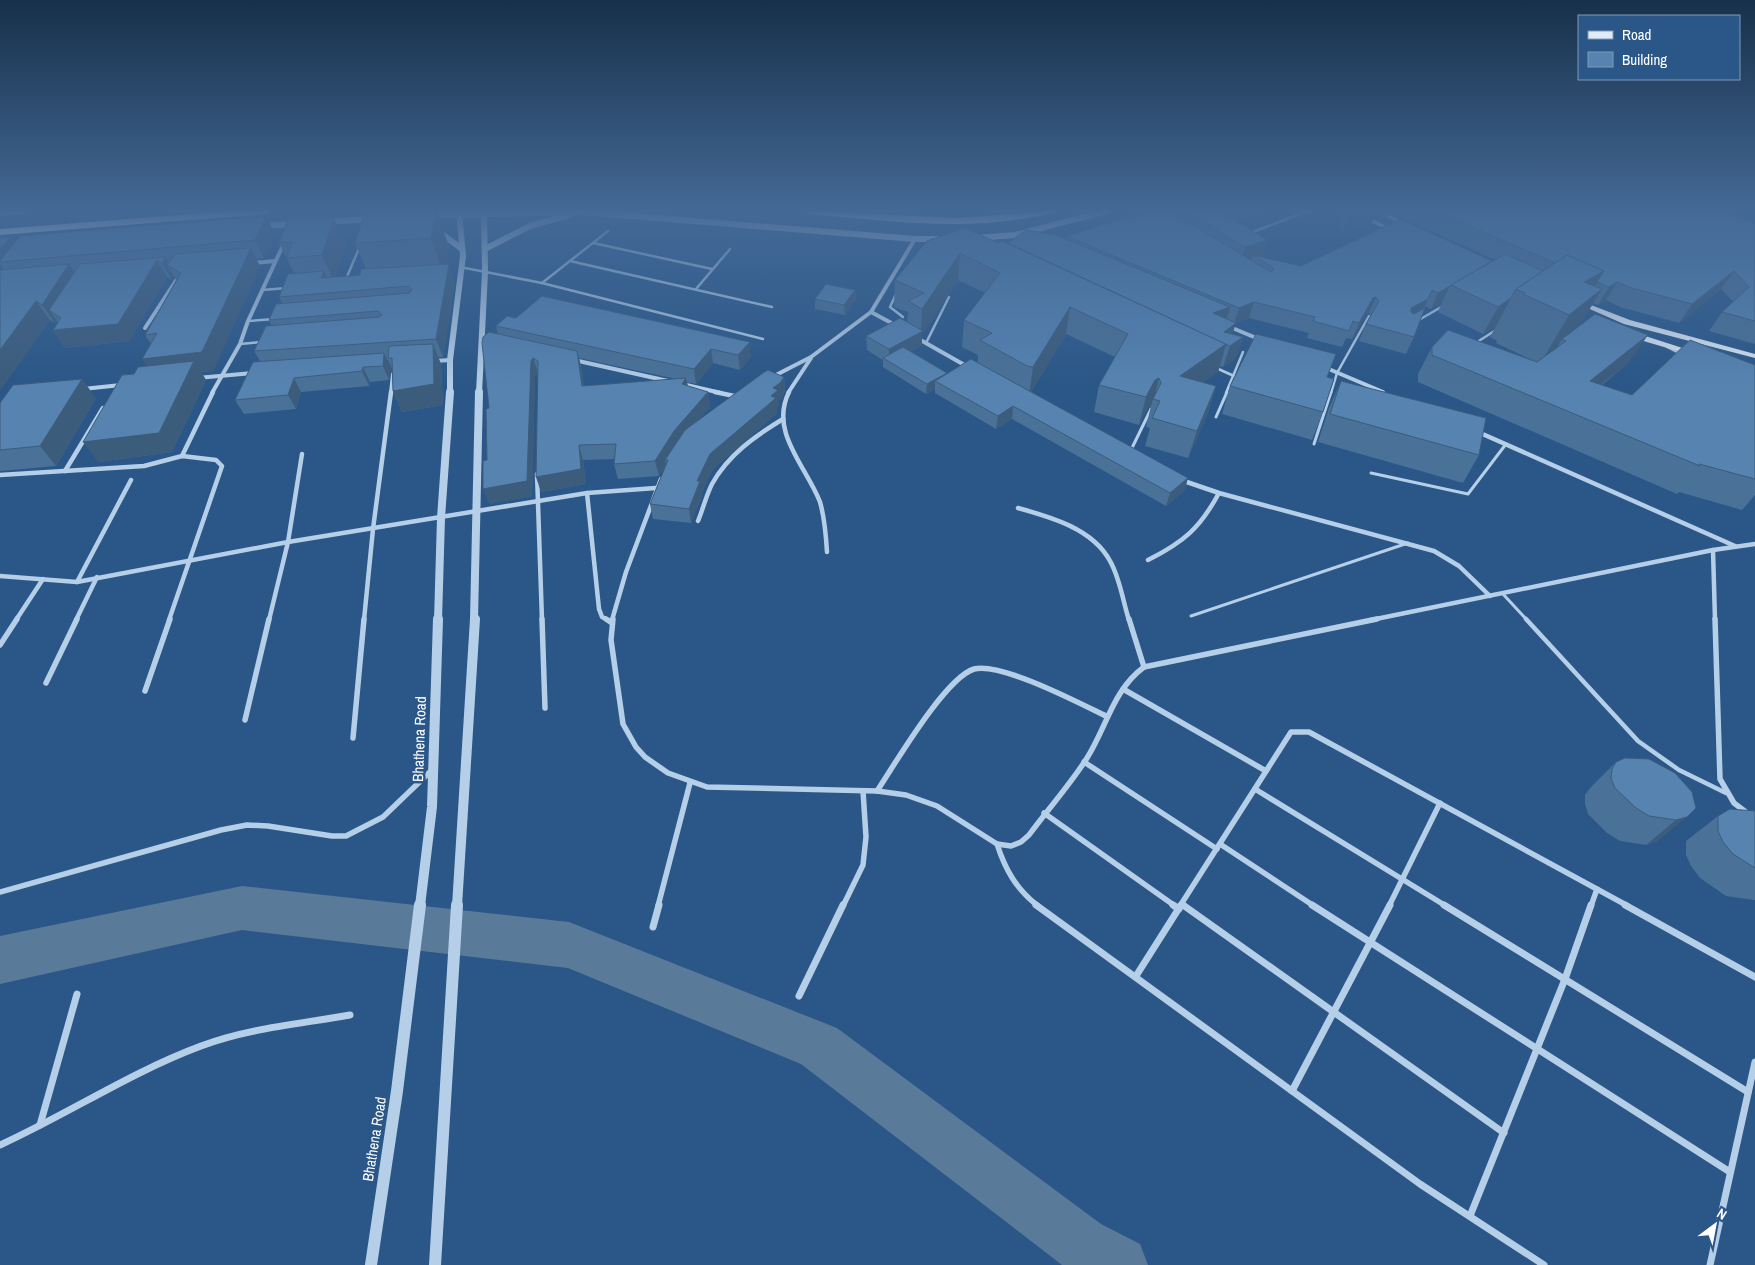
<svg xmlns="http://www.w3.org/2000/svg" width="1755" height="1265" font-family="'Archivo Narrow',sans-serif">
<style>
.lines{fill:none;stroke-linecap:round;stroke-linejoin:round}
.river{fill:#5a7a9a;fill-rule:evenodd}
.service-far2{stroke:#b6cfe8;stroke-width:2.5}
.service-far1{stroke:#b6cfe8;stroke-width:3}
.service{stroke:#b6cfe8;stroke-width:4.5}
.minor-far3{stroke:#b6cfe8;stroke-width:4}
.minor-far2{stroke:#b6cfe8;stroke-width:4.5}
.minor-far1{stroke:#b6cfe8;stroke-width:5.5}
.minor{stroke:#b6cfe8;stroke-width:7}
.tertiary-far3{stroke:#b6cfe8;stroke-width:6}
.tertiary-far2{stroke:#b6cfe8;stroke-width:8}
.tertiary-far1{stroke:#b6cfe8;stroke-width:10}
.tertiary{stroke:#b6cfe8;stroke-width:12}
.secondary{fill:#e0ebf7;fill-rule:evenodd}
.trunk{fill:#fcfdfe;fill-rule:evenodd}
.wall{fill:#4a7197;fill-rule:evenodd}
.shaded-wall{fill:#3c5c7b}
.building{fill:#5683b0;stroke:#3c5c7b}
.labels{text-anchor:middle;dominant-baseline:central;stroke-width:5;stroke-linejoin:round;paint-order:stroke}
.street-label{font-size:15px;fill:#fff;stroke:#2a5787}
</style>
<rect width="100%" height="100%" fill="#2a5787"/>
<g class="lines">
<path class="river" d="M242,886L569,922L837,1028L1101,1224L1140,1244L1148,1265H1062L801,1064L568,968L242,930L0,984V936Z"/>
<g class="service-far2">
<path d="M1250,233L1308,211"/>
<path d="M593,243L712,269"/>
<path d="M570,261L772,307"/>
<path d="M460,267L542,283L763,339"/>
<path d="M346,279L360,246"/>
<path d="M542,283L608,231"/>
<path d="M696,289L730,249"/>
<path d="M262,290L287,288"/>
<path d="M897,292L890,307L903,317"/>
<path d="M248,321L274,319"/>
<path d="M1417,321L1443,306"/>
<path d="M926,343L949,297"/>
<path d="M240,344L261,342"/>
<path d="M1474,344L1496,330"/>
<path d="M1667,347L1681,354"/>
<path d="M1214,367L1234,376"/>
<path d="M1226,393L1243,352"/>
<path d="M1331,393L1337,373L1369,316"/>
</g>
<g class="service-far1">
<path d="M1216,417L1227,392"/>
<path d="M1314,444L1331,392"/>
<path d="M1130,452L1151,409"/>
<path d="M1371,473L1468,494L1506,444"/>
<path d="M1502,593L1527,620"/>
<path d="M1191,616L1408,543"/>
</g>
<path class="service" d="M1526,619L1638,741L1679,770L1726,793"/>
<g class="minor-far3">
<path d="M254,263L275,261"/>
<path d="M871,312L897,326"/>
<path d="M1230,327L1261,340"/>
<path d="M145,328L179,276"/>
<path d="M917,338L968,367"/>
<path d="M574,360L668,381"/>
<path d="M434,361L450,360"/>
<path d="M1324,367L1383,392"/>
<path d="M772,377L811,357L871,312L915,239"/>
<path d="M197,378L253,373"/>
<path d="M682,384L721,393"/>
<path d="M83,389L121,385"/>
<path d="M212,393L240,344L248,321L284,243"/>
<path d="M391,393L393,374"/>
<path d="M788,393L811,358"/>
</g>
<g class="minor-far2">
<path d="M715,392L739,397"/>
<path d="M789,392C769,432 806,466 820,502C825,519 826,535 827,552"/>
<path d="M1478,432L1735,546"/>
<path d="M182,456L213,392"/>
<path d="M65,471L103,408"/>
<path d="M537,474L542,620"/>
<path d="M0,475L144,466L182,456L216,460L222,466L169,620"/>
<path d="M1181,480L1219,493L1434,551L1459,566L1490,596"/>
<path d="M587,493L599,609L602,617L608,620"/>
<path d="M1018,508C1051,517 1093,529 1110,561C1120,578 1123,602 1129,620"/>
<path d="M698,521C703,509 706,496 712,484C728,455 755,436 783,419"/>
<path d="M1713,550L1715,620"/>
<path d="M1148,560C1184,542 1200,528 1219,493"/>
<path d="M0,576L77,582L288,542L587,493L656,488"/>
<path d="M77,582L131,480"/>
<path d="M16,620L43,579"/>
<path d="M76,620L97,577"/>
<path d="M269,620L288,542L302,454"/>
<path d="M364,620L373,529L391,392"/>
<path d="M612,620L626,572L661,479"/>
<path d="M1371,620L1713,550L1755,544"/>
</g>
<g class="minor-far1">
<path d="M542,619L545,708"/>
<path d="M606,619L612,623"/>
<path d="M613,619L611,640L623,724L636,747L645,757L668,773L707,787L877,791L906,795L937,806L997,844L1011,846L1021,842L1029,835C1048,809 1070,785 1087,758C1107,726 1113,690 1144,667L1377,619"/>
<path d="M1129,619L1144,667"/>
<path d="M1715,619L1720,779L1734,803L1755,819"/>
<path d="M0,645L17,619"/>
<path d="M46,683L77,619"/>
<path d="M1123,689L1266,771"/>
<path d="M145,691L170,619"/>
<path d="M245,720L269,619"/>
<path d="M353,738L364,619"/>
<path d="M1084,762L1217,849"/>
<path d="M1255,789L1446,906"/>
<path d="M877,791C895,764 945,678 974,669C1001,662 1079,703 1106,716"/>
<path d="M1044,813L1175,906"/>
<path d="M997,844C1005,869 1016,889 1038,906"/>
<path d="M1220,844L1314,906"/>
<path d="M0,892L221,830L247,825L268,826L332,836H346L383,817L433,769"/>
<path d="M1182,904L1185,906"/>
<path d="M658,906L690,783"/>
<path d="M843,906L863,865L866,837L863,791"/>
<path d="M1180,906L1291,732H1309L1628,906"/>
<path d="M1389,906L1440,803"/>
<path d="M1591,906L1597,889"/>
</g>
<g class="minor">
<path d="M1036,905L1420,1184L1544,1265"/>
<path d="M1173,905L1179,909"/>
<path d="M1183,905L1504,1133"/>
<path d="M1312,905L1730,1172"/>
<path d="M1444,905L1748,1092"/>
<path d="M1625,905L1755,977"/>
<path d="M653,927L659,905"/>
<path d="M1136,976L1181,905"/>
<path d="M799,996L843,905"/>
<path d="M1292,1091L1390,905"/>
<path d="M40,1125L77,994"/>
<path d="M0,1145C68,1114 131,1072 201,1046C249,1028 300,1024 350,1015"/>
<path d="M1470,1216L1565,979L1591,905"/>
<path d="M1710,1265L1755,1062"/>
</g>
<g class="tertiary-far3">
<path d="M0,213L24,211"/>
<path d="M428,215L584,212L915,239H944"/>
<path d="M323,222L373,219"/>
<path d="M261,226L298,224"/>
<path d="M438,231L462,249"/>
<path d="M974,238L1015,235L1106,211"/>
<path d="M485,249L530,226L569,215"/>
<path d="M450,393V360L463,256L459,211"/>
<path d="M479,393L485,272L484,211"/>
</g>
<g class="tertiary-far2">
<path d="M438,620L441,518L450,392"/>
<path d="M474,620L479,392"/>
</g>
<g class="tertiary-far1">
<path d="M420,906L432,807L438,619"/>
<path d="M457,906L475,619"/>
</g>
<g class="tertiary">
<path d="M371,1265L397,1091L420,905"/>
<path d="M435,1265L457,905"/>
</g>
<g class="secondary">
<path d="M1348,211H1357L1398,232L1393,233Z"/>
<path d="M1373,211H1382L1410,225L1405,226Z"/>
<path d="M1578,300L1630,320L1755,354V358L1624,324L1576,303L1574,302Z"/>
<path d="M1630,333H1636L1698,353L1697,355H1691L1630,337Z"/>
</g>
<g class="trunk">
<path d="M231,211H271L267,214L0,235V229Z"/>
<path d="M805,211L959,218L1053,211C1047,216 1036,216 1027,218C956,231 881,220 809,214Z"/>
</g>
</g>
<g class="wall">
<path d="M365,211H437L449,247L446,264L455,282L443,357H438L441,364L443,405L402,412L393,391L392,369L388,360H387L391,368L389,380L370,382L369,386L301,392L296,409L244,414L235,400L260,361L254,351L272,326L269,320L282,303L279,297L294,273L279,243L334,219L346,246L335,277L360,275L366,269L355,243Z"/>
<path d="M1172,211H1271L1237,221L1267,240L1262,257L1301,266L1492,261L1495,260L1389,212L1386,219L1382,220L1374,217L1371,224L1342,233L1339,224L1343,211H1723L1755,223V344L1709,331L1722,312L1733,302L1721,289L1679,323L1620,307L1606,300L1598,305L1593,303L1579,326L1629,362L1602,385L1632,395L1755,365V495L1742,510L1679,492L1677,494L1418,382V374L1432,347L1536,362L1496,343L1497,341L1490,337L1496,326L1483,334L1438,312L1442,302L1431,309L1425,306L1414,337L1406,354L1359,341L1366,324L1371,315L1369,313L1366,314L1352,339L1346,338L1342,347L1307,338L1309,333L1249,318L1236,323L1232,334L1243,337L1236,358L1223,367L1220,366L1218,372L1203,382L1216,386L1208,413L1188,458L1145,446L1150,428L1146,427L1151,406L1148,407L1139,425L1094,412L1099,385L1115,357L1066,334L1031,392L1188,478L1184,491L1166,506L1012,419L996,429L935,393V389L926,394L883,367V360L867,350L866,336L907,322L908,312L894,307L895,280L927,241L1007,243L1066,239V236L1171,213ZM958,280L985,293L964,320L962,347L978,355V363L946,374L947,373L910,352L922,345V334Z"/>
<path d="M275,234L264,258L256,259L260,266L213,371L201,372L206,380L172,452L98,462L134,374L147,366L151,344L145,335L176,280L174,276L172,280L167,277L129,341L65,348L53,330L58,323L57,321L55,323L50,320L0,390V238L10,237L14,243Z"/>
<path d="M855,290L856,299L845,315L815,309V299Z"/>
<path d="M516,318L751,356L740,370L713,363L696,384L687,382L688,386L708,392L710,407L697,421L784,377L785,391L782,398L779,400V405L777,407V413L713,469L702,492V496L691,523L653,519L650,504L666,464L659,476L618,479L614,464L615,459L583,460L586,484L541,492L538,373L535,376L532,496L489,504L487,460L489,408L498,334L496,326ZM579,358L676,379L584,386L581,366Z"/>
<path d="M1327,377L1323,412L1312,440L1222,414L1230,386Z"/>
<path d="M1341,381L1479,455L1463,483L1318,442L1329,408Z"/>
<path d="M96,398L56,466L0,471V403Z"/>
<path d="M1616,762L1696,808L1656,842L1646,845L1620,841L1607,833L1588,814L1585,804V795L1590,788Z"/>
<path d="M1755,811V900H1754L1726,896L1700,878L1691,866L1686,855V841L1718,816Z"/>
</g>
<g class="shaded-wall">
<path d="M436,211L449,247L444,275L431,238Z"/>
<path d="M1218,211H1271L1214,228Z"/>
<path d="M1361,211H1376L1371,224L1342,233L1349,215Z"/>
<path d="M1386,211H1389L1386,219L1382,220Z"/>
<path d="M266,216L275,234L264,258L255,240Z"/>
<path d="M334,219L346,246L334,282L322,255Z"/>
<path d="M10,237L22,255L0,262V249Z"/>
<path d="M1267,240L1262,258L1253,255L1251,262L1239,265L1245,247Z"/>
<path d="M251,248L260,266L213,371L201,372L206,380L172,452L98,462L83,442L155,378L142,359Z"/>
<path d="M960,253L958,280L922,334V345L891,362H889V349L921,331L922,309Z"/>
<path d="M166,257L172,268L167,265L174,276L172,280L162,263Z"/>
<path d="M157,260L167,277L129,341L65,348L53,330Z"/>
<path d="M0,264L7,274L0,284Z"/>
<path d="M69,264L81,282L49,310L57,321L55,323L42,305Z"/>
<path d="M449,264L455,282L443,357L436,339Z"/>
<path d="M324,271L332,289L321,278Z"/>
<path d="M1604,271L1585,302L1602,289L1572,338L1566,341L1562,339L1555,351L1540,364L1569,315L1584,282Z"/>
<path d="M1734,271L1721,289L1679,323L1692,304Z"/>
<path d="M1617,282L1606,300L1598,305L1609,287Z"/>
<path d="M1450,286L1442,302L1431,309L1438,293Z"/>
<path d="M855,290L856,299L845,315L844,305Z"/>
<path d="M1376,297L1369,313L1366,314L1352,339L1359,323L1373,298Z"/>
<path d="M1511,298L1496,326L1483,334L1498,307Z"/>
<path d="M1428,299L1421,315L1404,325L1411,308Z"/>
<path d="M36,301L50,320L0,390V350Z"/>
<path d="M1254,302L1249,318L1236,323L1229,344L1226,345L1218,372L1173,404L1180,376L1224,332L1234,324L1239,308Z"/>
<path d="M1070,307L1066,334L1029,395L1033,367Z"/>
<path d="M1230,307L1224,328L1213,313Z"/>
<path d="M1648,335L1629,362L1572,408L1590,381Z"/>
<path d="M1243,337L1236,358L1223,367L1230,346Z"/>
<path d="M750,342L751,356L740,370L738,355Z"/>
<path d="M433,344L441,364L443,405L402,412L393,391Z"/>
<path d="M711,349L713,363L696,384L694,369Z"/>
<path d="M577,351L581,366L586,401L582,386Z"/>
<path d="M384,353L391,368L389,380L383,366Z"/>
<path d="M533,358L538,373L535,376L532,496L489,504L483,489L531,361Z"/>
<path d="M363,367L370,382L369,386L362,371Z"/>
<path d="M947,373L946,382L935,381V389L926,394L927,384Z"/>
<path d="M784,377L785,391L782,398L779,400V405L777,407V413L713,469L702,492V496L691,523L689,509L697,481L710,454L771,396L773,388Z"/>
<path d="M294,378L301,392L296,409L288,395Z"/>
<path d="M686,378L689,393L682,384Z"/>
<path d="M1159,378L1154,399H1153L1151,406L1148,407L1139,425L1146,397L1155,380Z"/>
<path d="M82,379L96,398L56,466L40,446Z"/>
<path d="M1216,386L1208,413L1188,458L1197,431Z"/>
<path d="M708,392L710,407L677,445L665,460L666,464L659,476L655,461L674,431Z"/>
<path d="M1013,406L1012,419L996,429L998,416Z"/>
<path d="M579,445L583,460L586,484L541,492L536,477Z"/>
<path d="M1188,478L1184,491L1166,506L1170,493Z"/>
<path d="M1687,817L1656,842L1646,845L1676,820Z"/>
</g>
<g class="building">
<path d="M365,211H436L431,238L355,243Z"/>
<path d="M1149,211H1169L1271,272L1273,270L1272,267L1253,255L1301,266L1400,219L1492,261L1438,293L1432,290L1428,299L1411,308V312L1414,314L1425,308L1414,337L1366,324L1379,301L1376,297L1373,298L1359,323L1353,321L1349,331L1313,321L1315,317L1254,302L1239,308L1066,236Z"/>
<path d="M1186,211H1220L1267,240L1245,247Z"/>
<path d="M1347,211H1361L1349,215Z"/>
<path d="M1435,211H1723L1755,223V321L1722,312L1749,287L1734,271L1692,304L1632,288L1617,282L1609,287L1597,282L1604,271L1567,255L1555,263Z"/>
<path d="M266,216L255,240L0,262V261L20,236Z"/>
<path d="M288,219H334L322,255L286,258L293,242L279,243Z"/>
<path d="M965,228L998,243L1002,241L1226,344L1180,376L1216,386L1197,431L1152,418L1160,401L1153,399L1161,383L1159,378L1155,380L1146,397L1099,385L1128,334L1070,307L1033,367L1027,366L980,340L992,333L964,320L1000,273L960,253L922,309L908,301L924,293L895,280L927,241Z"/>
<path d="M1026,230L1056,235L1230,307L1213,313L1236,323L1224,332L1243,337L1230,346L1008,243Z"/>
<path d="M10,237L0,249V238Z"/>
<path d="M251,248L202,352L142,359L157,333L145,335L181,273L167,265L175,254Z"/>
<path d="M1505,254L1543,271L1516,289L1511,298L1498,307L1451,285Z"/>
<path d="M1567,255L1604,271L1584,282L1602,289L1569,315L1523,294L1525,293L1516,289Z"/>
<path d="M166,257L162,263L157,260L118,324L53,330L61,318L49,310L80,264Z"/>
<path d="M69,264L42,305L36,301L0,350V270Z"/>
<path d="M449,264L436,339L254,351L266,326L379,317L382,315L378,311L269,320L276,304L409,293L412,290L409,286L279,297L288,274L324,271L321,278L360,275L361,269Z"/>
<path d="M826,284L855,290L844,305L815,299Z"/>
<path d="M542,296L750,342L738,355L711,349L694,369L496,326L507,316L516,318Z"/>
<path d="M1595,314L1648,335L1590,381L1632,395L1690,340L1755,365V479L1699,464L1700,466L1432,355V347L1448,330L1537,362L1566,341L1562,339Z"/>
<path d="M900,318L923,331L889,349L866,336Z"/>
<path d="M489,332L577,351L582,386L686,378L682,384L708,392L674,431L655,461L614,464L616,444L579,445L581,469L536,477L538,361L533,358L531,361L527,481L483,489V461L487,460L486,409L489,408L482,343L483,337Z"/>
<path d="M1256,334L1336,354L1327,377L1334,379L1323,412L1230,386Z"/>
<path d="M433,344L434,384L393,391L392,358H388L389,346Z"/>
<path d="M903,347L947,373L927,384L883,358Z"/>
<path d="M384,353L383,366L363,367L362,371L294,378L288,395L235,400L253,362Z"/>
<path d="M971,359L1188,478L1170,493L1013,406L998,416L935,381Z"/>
<path d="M194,361L159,433L83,442L122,375L134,374L138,367Z"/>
<path d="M768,370L784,377L780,383L773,388L778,390L771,396L776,398L710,454L697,481H700L689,509L650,504L668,460H665L685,430L763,373Z"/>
<path d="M82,379L40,446L0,450V403L13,385Z"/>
<path d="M1341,381L1486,418L1479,455L1330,414Z"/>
<path d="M1625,758L1649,759L1675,773L1692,792L1696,808L1687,817L1676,820L1649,816L1636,808L1615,788L1611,778L1612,769L1616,762Z"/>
<path d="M1730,809L1755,811V868L1733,854L1723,842L1718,831V816Z"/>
</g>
<linearGradient id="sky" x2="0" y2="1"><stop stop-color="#17304a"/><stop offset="0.54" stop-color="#446996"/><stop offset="1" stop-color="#446996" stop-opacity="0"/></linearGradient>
<rect width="1755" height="388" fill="url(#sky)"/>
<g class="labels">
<g class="street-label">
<text transform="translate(419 739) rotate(-88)">Bhathena Road</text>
<text transform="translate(374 1139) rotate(-81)">Bhathena Road</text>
</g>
</g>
<rect x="1578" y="15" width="162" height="65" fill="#2a5787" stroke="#7f9ab7"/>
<rect x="1588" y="31" width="25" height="8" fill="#e0ebf7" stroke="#7f9ab7"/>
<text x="1622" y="40" font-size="15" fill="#ffffff">Road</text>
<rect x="1588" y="52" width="25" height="15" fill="#5683b0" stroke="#7f9ab7"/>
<text x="1622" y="65" font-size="15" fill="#ffffff">Building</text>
<g transform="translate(1715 1225) rotate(32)" stroke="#2a5787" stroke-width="4" paint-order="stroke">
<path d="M0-4L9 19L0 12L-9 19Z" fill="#ffffff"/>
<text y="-8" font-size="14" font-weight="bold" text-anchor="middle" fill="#ffffff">N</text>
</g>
</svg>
